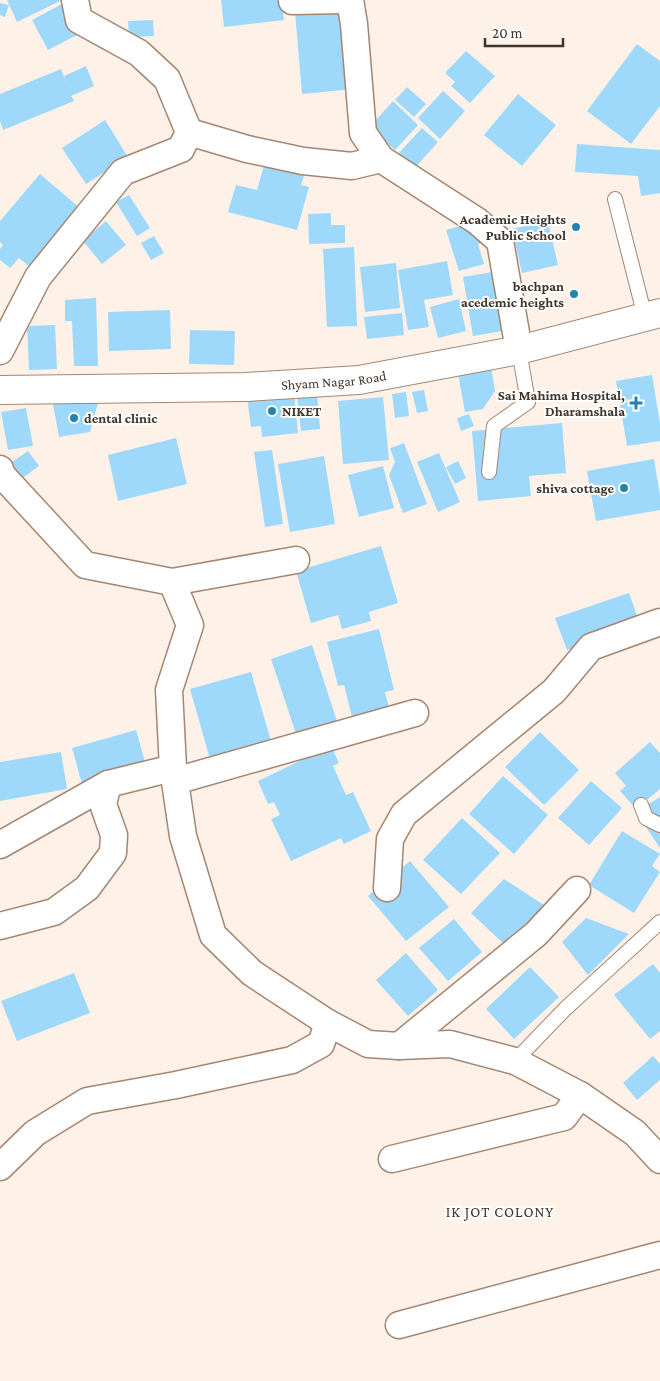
<svg xmlns="http://www.w3.org/2000/svg" width="660" height="1381" font-family="'Crimson Pro',serif">
<style>
.building{fill:#9ed8fa}
.lines{fill:none;stroke-linecap:round;stroke-linejoin:round}
.lane-casing{stroke:#a48672;stroke-width:16}
.street-casing{stroke:#a48672;stroke-width:29}
.secondary-casing{stroke:#a48672;stroke-width:30}
.lane{stroke:#fff;stroke-width:14}
.street{stroke:#fff;stroke-width:26}
.secondary{stroke:#fff;stroke-width:28}
.poi-dot{fill:#2583af;stroke:#fff;stroke-width:2}
.labels{text-anchor:middle;dominant-baseline:central;stroke-width:4;stroke-linejoin:round;paint-order:stroke}
.poi-label{font-size:14px;font-weight:bold;fill:#41342b;stroke:#fff;text-anchor:end}
.street-label{font-size:14px;fill:#41342b;stroke:#fff}
.neighbourhood-label{font-size:15px;letter-spacing:1px;fill:#41342b;stroke:#fff}
</style>
<rect width="100%" height="100%" fill="#fef1e8"/>
<g class="building">
<path d="M7,0H62L17,22Z"/>
<path d="M221,0H281L284,20L224,27Z"/>
<path d="M0,3L9,5L5,17L0,15Z"/>
<path d="M62,4L77,35L48,50L32,20Z"/>
<path d="M346,7L353,89L302,94L295,12Z"/>
<path d="M153,20L154,36L129,37L128,21Z"/>
<path d="M637,44L660,61V106L631,144L587,111Z"/>
<path d="M466,51L495,76L470,103L451,86L455,82L445,73Z"/>
<path d="M86,66L94,86L71,96L74,101L3,130L0,121V94L61,69L69,90L64,76Z"/>
<path d="M407,87L426,104L414,117L395,100Z"/>
<path d="M443,91L465,111L440,139L418,118Z"/>
<path d="M518,94L556,125L522,166L484,135Z"/>
<path d="M393,101L418,125L395,150L370,127Z"/>
<path d="M105,120L128,157L86,184L62,148Z"/>
<path d="M422,128L438,142L414,169L398,154Z"/>
<path d="M577,144L660,150V193L641,196L638,176L575,172Z"/>
<path d="M265,162L306,169L301,185L309,187L297,230L228,212L236,185L257,190Z"/>
<path d="M40,174L80,208L30,267L19,258L10,268L0,260V249L3,245L0,242V221Z"/>
<path d="M129,195L150,228L137,236L116,202Z"/>
<path d="M331,213V225H345V243L309,244L308,214Z"/>
<path d="M106,221L126,245L102,264L83,241Z"/>
<path d="M548,221L558,265L522,273L512,229Z"/>
<path d="M471,223L491,241L478,244L484,264L459,271L446,230Z"/>
<path d="M154,236L164,253L151,260L141,243Z"/>
<path d="M354,247L357,326L327,327L323,249Z"/>
<path d="M447,261L453,295L424,300L429,327L408,330L398,270Z"/>
<path d="M396,263L400,308L365,312L360,267Z"/>
<path d="M498,271L508,330L473,336L463,277Z"/>
<path d="M96,298L98,366H74L72,321H65V300Z"/>
<path d="M459,299L466,331L438,338L430,307Z"/>
<path d="M170,310L171,349L109,351L108,312Z"/>
<path d="M402,313L404,335L367,339L364,317Z"/>
<path d="M55,325L57,369L29,370L27,326Z"/>
<path d="M190,330L235,331L234,365L189,364Z"/>
<path d="M490,361L495,391L483,409L465,412L457,368Z"/>
<path d="M652,375L660,423V441L627,446L616,381Z"/>
<path d="M424,390L428,411L417,413L412,392Z"/>
<path d="M101,392L90,432L59,437L53,404Z"/>
<path d="M294,392L298,433L262,437L261,426L251,427L247,397Z"/>
<path d="M406,392L409,416L395,418L392,394Z"/>
<path d="M317,394L320,429L301,431L297,396Z"/>
<path d="M383,397L389,460L343,464L338,401Z"/>
<path d="M26,408L33,446L8,450L1,412Z"/>
<path d="M469,414L474,426L461,431L457,418Z"/>
<path d="M562,423L566,473L529,476L531,496L478,501L472,431Z"/>
<path d="M176,438L187,484L118,501L108,455Z"/>
<path d="M404,443L427,504L403,513L389,475L395,462L390,448Z"/>
<path d="M272,450L283,524L265,527L254,452Z"/>
<path d="M28,451L39,466L17,482L6,466Z"/>
<path d="M439,453L460,502L438,512L417,462Z"/>
<path d="M324,456L335,524L290,532L278,464Z"/>
<path d="M654,459L660,495V510L596,521L587,471Z"/>
<path d="M458,461L466,478L455,484L446,467Z"/>
<path d="M383,466L394,508L359,517L348,475Z"/>
<path d="M381,546L398,603L369,612L371,621L342,629L338,615L311,623L296,571Z"/>
<path d="M629,593L640,624L567,650L555,618Z"/>
<path d="M379,629L394,690L385,692L391,716L354,725L344,685L338,686L327,642Z"/>
<path d="M312,645L339,727L298,740L271,659Z"/>
<path d="M251,672L271,741L210,759L190,689Z"/>
<path d="M136,730L147,769L83,787L72,748Z"/>
<path d="M540,732L579,770L544,805L505,767Z"/>
<path d="M650,742L660,753V789L636,809L620,791L626,786L615,773Z"/>
<path d="M331,746L339,763L333,766L346,795L353,792L371,831L344,844L341,838L291,861L271,819L280,815L274,802L268,804L258,781Z"/>
<path d="M61,752L67,789L0,801V762Z"/>
<path d="M503,776L548,815L514,854L469,814Z"/>
<path d="M591,781L622,808L589,845L558,818Z"/>
<path d="M660,797V848L636,812Z"/>
<path d="M462,818L500,853L461,894L423,860Z"/>
<path d="M622,831L660,854L652,866L660,872L634,913L589,885Z"/>
<path d="M410,861L449,907L406,941L368,896Z"/>
<path d="M504,879L544,905L506,946L471,913Z"/>
<path d="M586,918L629,934L588,975L562,942Z"/>
<path d="M454,919L482,952L448,981L419,948Z"/>
<path d="M406,953L438,990L408,1016L376,980Z"/>
<path d="M653,964L660,973V1031L650,1039L614,995Z"/>
<path d="M530,967L559,997L514,1039L486,1009Z"/>
<path d="M74,973L90,1013L17,1041L1,1001Z"/>
<path d="M653,1056L660,1064V1080L637,1100L623,1083Z"/>
</g>
<g class="lines">
<defs>
<g id="lane">
<path d="M615,199L645,317"/>
<path d="M489,472L494,426L528,402L519,350"/>
<path d="M641,805L646,818L660,825"/>
<path d="M515,1061L565,1009L660,922"/>
</g>
<g id="street">
<path d="M350,0L354,24L363,133L381,159L477,221L500,241L519,350"/>
<path d="M292,1L343,0"/>
<path d="M189,132L247,149L303,161L352,166L381,159"/>
<path d="M0,351L38,277L123,172L181,149L189,132L167,79L139,53L79,20L75,0"/>
<path d="M0,469L1,474L85,565L172,582L190,625L169,690L173,768L183,836L213,935L252,973L328,1023L368,1044L399,1046L450,1044L515,1061L580,1095L635,1133L660,1160"/>
<path d="M172,582L296,560"/>
<path d="M175,781L415,713"/>
<path d="M0,845L108,784L173,768"/>
<path d="M387,888L390,839L404,814L554,691L591,647L660,622"/>
<path d="M0,926L54,912L87,888L113,853L114,835L103,804L108,784"/>
<path d="M399,1046L536,934L577,890"/>
<path d="M392,1159L564,1117L580,1095"/>
<path d="M0,1167L35,1133L87,1101L176,1085L292,1060L321,1044L328,1023"/>
<path d="M399,1325L660,1255"/>
</g>
<g id="secondary">
<path id="s1" d="M0,390L246,387L359,380L519,350L660,313"/>
</g>
</defs>
<use href="#lane" class="lane-casing"/>
<use href="#street" class="street-casing"/>
<use href="#secondary" class="secondary-casing"/>
<use href="#lane" class="lane"/>
<use href="#street" class="street"/>
<use href="#secondary" class="secondary"/>
</g>
<g class="poi-dot">
<circle cx="576" cy="227" r="5"/>
<circle cx="574" cy="294" r="5"/>
<path d="M633.5 395.5h5v5h5v5h-5v5h-5v-5h-5v-5h5z"/>
<circle cx="272" cy="411" r="5"/>
<circle cx="74" cy="418" r="5"/>
<circle cx="624" cy="488" r="5"/>
</g>
<g class="labels">
<g class="poi-label">
<text x="566" y="219">Academic Heights<tspan x="566" dy="16">Public School</tspan></text>
<text x="564" y="286">bachpan<tspan x="564" dy="16">acedemic heights</tspan></text>
<text x="625" y="395">Sai Mahima Hospital,<tspan x="625" dy="16">Dharamshala</tspan></text>
<text x="282" y="411" text-anchor="start">NIKET</text>
<text x="84" y="418" text-anchor="start">dental clinic</text>
<text x="614" y="488">shiva cottage</text>
</g>
<g class="street-label">
<text stroke="none"><textPath href="#s1" startOffset="334">Shyam Nagar Road</textPath></text>
</g>
<g class="neighbourhood-label">
<text x="500" y="1212">IK JOT COLONY</text>
</g>
</g>
<path d="M485 38v8h78v-8" fill="none" stroke="#41342b" stroke-width="2.5"/>
<text x="492" y="38" font-size="15" fill="#41342b" stroke="#ffffff" stroke-width="4" paint-order="stroke">20 m</text>
</svg>
